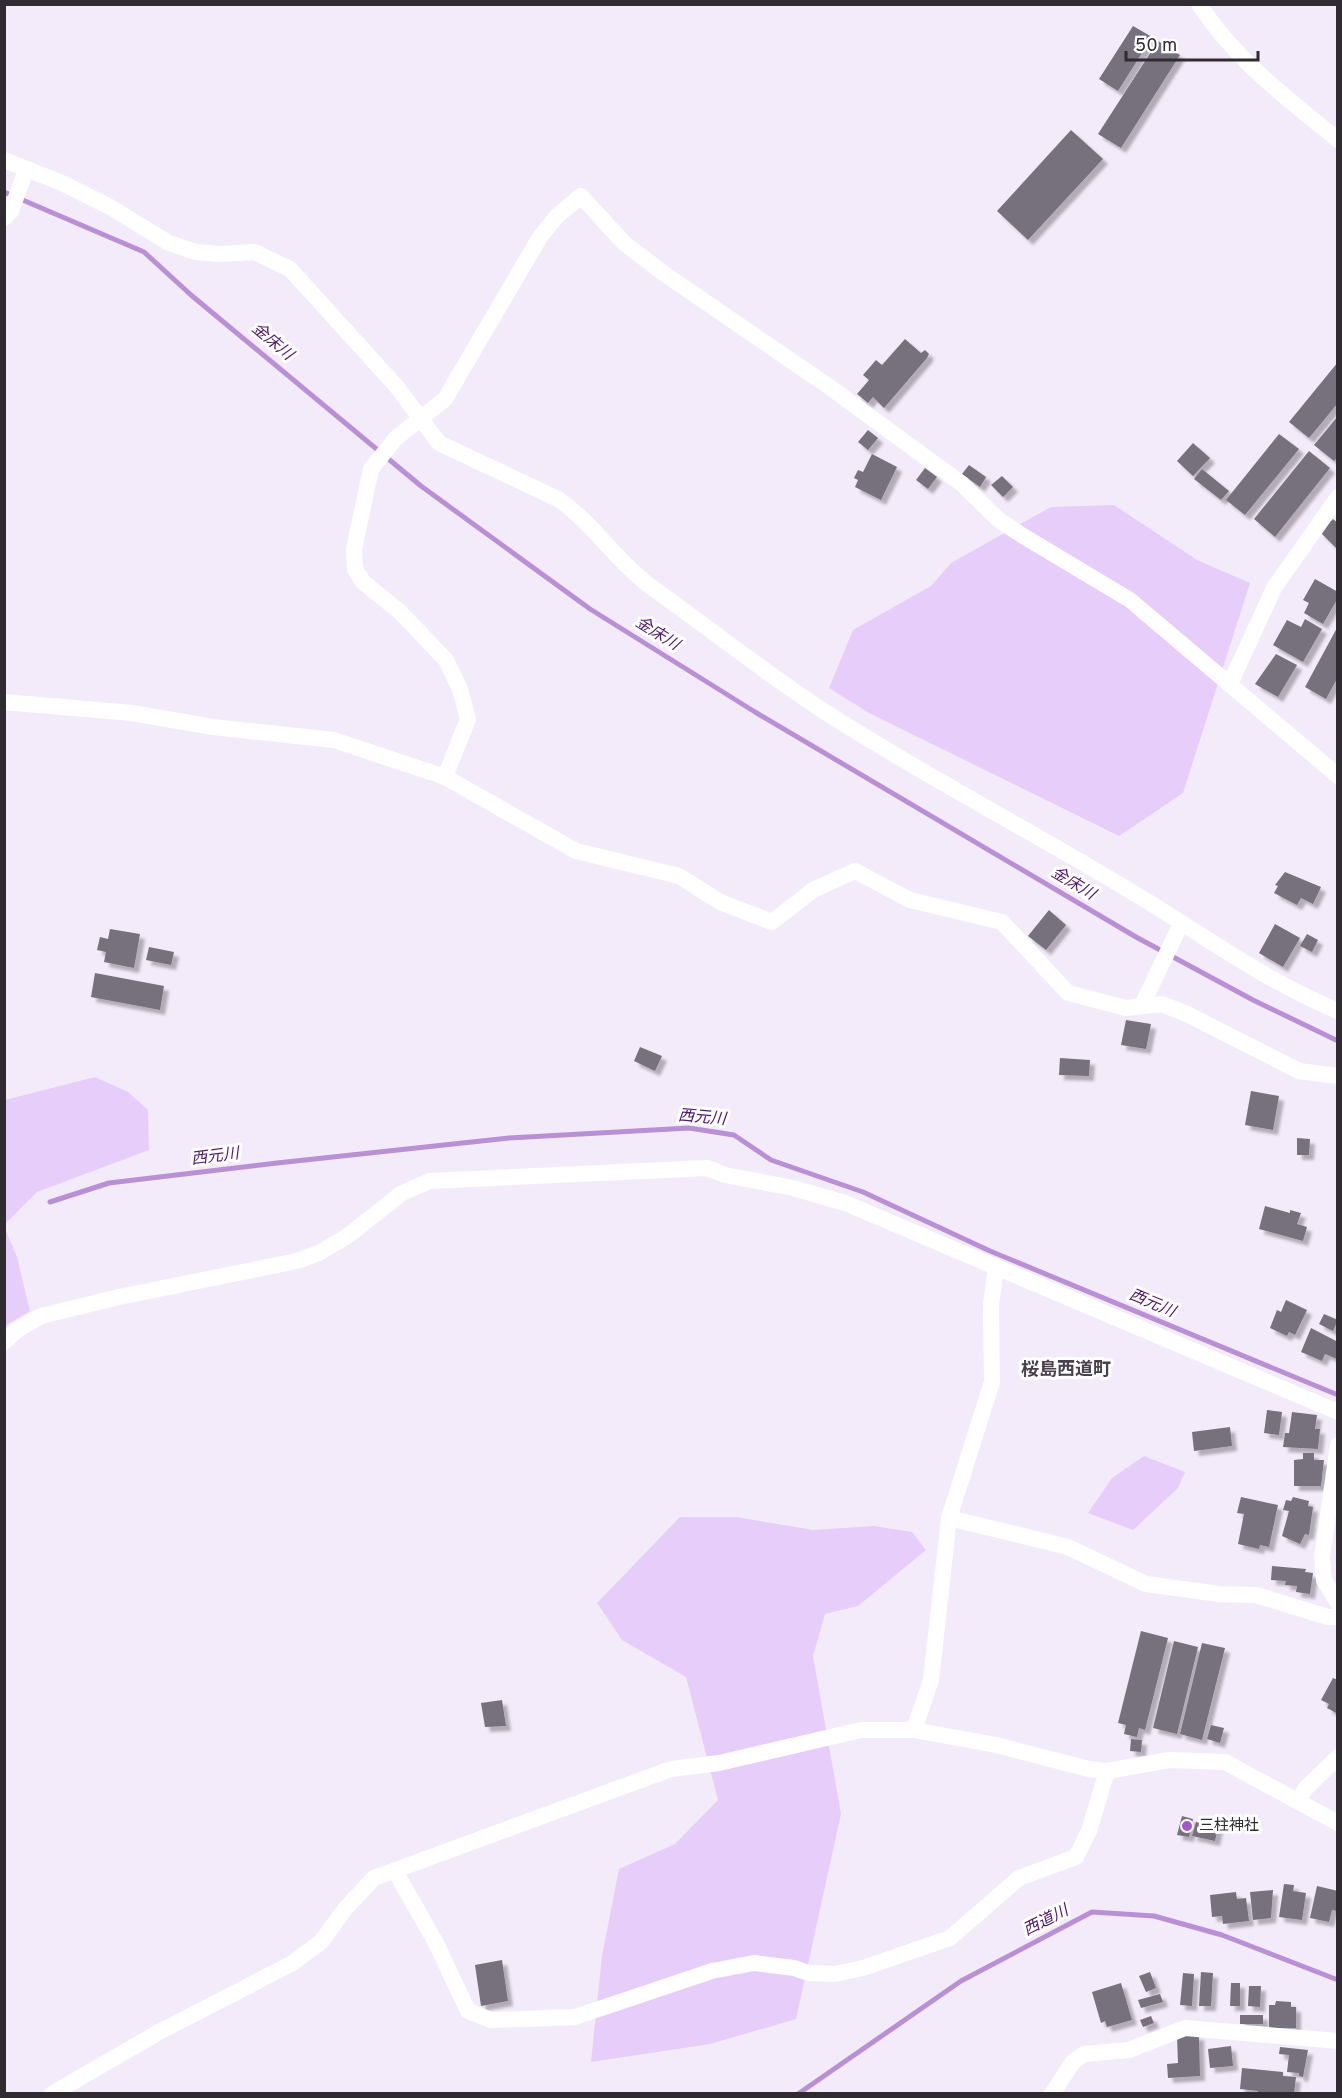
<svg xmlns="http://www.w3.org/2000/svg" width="1342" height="2098" font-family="Overpass,'Noto Sans JP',sans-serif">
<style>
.green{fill:#e7cdf9}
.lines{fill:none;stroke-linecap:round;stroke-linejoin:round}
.stream{stroke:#b98fd5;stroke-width:5}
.building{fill:#77707d;filter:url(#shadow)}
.minor{stroke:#fff;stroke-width:16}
.poi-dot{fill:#a259cd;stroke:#fff;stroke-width:2}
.labels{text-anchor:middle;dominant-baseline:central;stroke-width:6;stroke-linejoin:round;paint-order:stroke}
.poi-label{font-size:15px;fill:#2f2b31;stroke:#fff;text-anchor:start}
.water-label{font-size:16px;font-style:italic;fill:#50186c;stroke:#fff}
.quarter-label{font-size:18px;font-weight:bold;fill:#48414d;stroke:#fff}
</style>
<defs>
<filter id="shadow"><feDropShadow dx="5" dy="5" stdDeviation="1.5" flood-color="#0004"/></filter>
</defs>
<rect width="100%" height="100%" fill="#f4ebfa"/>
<g class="green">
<path d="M1114,505L1197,560L1250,583L1183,793L1119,836L869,713L829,688L853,630L931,586L951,563L1051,507Z"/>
<path d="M95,1077L128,1092L148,1110L149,1150L37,1192L5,1224V1100Z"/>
<path d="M4,1227L17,1257L30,1311L5,1326Z"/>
<path d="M1144,1456L1185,1472L1178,1488L1133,1530L1088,1513L1112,1478Z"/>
<path d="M680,1517H736L813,1530L874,1526L912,1532L926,1550L858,1606L825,1614L813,1656L841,1814L796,2019L710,2044L591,2062L602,1956L619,1869L675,1844L718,1800L686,1677L622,1640L597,1603Z"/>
</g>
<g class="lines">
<g class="stream">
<path d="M4,192L144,252L191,295L421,486L590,609L755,712L1136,937L1253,1000L1338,1041"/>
<path d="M50,1202L109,1183L277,1163L509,1138L689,1128L734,1135L771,1160L863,1192L990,1251L1338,1395"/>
<path d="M798,2094L961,1981L1092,1912L1154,1916L1222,1935L1338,1980"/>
</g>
</g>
<g class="building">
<path d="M1133,26L1152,37L1118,91L1099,79Z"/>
<path d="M1158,41L1180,55L1121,148L1098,134Z"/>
<path d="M1071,130L1103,159L1028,240L997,211Z"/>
<path d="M905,339L921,353L925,350L929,354L927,358L884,408L873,397L868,403L857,394L869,380L863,375L876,360L882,365Z"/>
<path d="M1338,362V403L1309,438L1289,422Z"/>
<path d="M1338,416V457L1334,461L1314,445Z"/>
<path d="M868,430L878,438L868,450L858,442Z"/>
<path d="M1279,434L1299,449L1245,515L1226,500Z"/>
<path d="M1193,443L1210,458L1193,476L1177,461Z"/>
<path d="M1309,451L1330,468L1275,537L1254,519Z"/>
<path d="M872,454L897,467L881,500L855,487L858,480L854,478L858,470L863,472Z"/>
<path d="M969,465L986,477L980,487L962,474Z"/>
<path d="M925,468L937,477L928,489L916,480Z"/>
<path d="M1202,469L1229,491L1221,500L1194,479Z"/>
<path d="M1002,476L1013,487L1003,497L991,485Z"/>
<path d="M1333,519L1338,523L1336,548L1320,532Z"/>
<path d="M1315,579L1338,592V598L1323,624L1304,613L1309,603L1303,600Z"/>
<path d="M1305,619L1322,629L1303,662L1273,645L1287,620L1301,627Z"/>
<path d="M1338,626V677L1326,699L1305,687Z"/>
<path d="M1276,654L1297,665L1278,697L1255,684Z"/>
<path d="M1285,872L1321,887L1313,904L1301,898L1297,905L1274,893L1278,886L1275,885Z"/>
<path d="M1049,910L1066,925L1046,950L1028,936Z"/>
<path d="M1275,924L1300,938L1283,967L1259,953Z"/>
<path d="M110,929L140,934L134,968L104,962L106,952L97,950L100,937L108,939Z"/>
<path d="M1307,934L1318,940L1312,952L1300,946Z"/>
<path d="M149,947L174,952L171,965L146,960Z"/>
<path d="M95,973L164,986L160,1010L91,997Z"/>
<path d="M1126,1020L1151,1024L1146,1049L1121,1045Z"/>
<path d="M640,1047L662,1056L655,1071L634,1061Z"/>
<path d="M1060,1058L1090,1060L1089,1076L1059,1075Z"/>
<path d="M1251,1091L1279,1096L1273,1130L1245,1125Z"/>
<path d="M1297,1138L1310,1139L1309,1155H1297Z"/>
<path d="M1265,1206L1290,1213V1210L1301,1213L1297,1224L1307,1227L1303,1241L1259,1229Z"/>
<path d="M1286,1300L1307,1310L1295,1335L1289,1332L1287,1336L1270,1328L1277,1310L1281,1312Z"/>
<path d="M1324,1314L1338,1320L1333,1331L1319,1324Z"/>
<path d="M1311,1328L1338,1342L1337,1359L1325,1354L1322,1361L1301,1352Z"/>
<path d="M1267,1410L1282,1412L1279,1435L1264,1433Z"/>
<path d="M1292,1412L1317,1415L1315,1429H1320L1318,1449L1283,1447L1285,1433H1289Z"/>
<path d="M1230,1427L1232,1446L1194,1451L1192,1432Z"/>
<path d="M1303,1453H1314V1460H1324L1321,1486H1294V1460L1303,1459Z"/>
<path d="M1241,1497L1278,1505L1269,1547L1260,1545L1259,1549L1238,1544L1244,1514L1237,1513Z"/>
<path d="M1293,1497L1309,1501L1308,1506L1313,1507L1309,1535L1305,1534L1300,1544L1282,1536L1289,1511L1283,1510L1286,1500L1291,1501Z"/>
<path d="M1272,1566L1306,1569L1305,1572L1313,1573L1310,1594L1296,1592L1297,1586L1285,1585L1286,1581L1271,1580Z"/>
<path d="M1141,1631L1168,1638L1145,1730L1139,1728L1137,1737L1124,1734L1126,1725L1118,1723Z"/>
<path d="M1174,1641L1198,1647L1177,1734L1153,1728Z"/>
<path d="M1202,1643L1225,1648L1202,1740L1180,1734Z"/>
<path d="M1333,1678L1338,1680V1714L1327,1708L1329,1704L1321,1700Z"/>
<path d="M502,1700L506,1726L485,1727L481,1703Z"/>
<path d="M1211,1725L1224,1728L1220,1743L1207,1739Z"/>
<path d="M1131,1739L1142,1740L1141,1752L1130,1751Z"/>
<path d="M1182,1816L1193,1819L1189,1837L1177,1835Z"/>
<path d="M1196,1822L1218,1827L1215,1841L1192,1836Z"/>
<path d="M1284,1884L1294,1885L1293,1891L1306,1893L1302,1920L1279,1917Z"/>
<path d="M1317,1886L1338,1891L1337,1911L1332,1910L1329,1922L1310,1918Z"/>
<path d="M1273,1890L1271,1918L1253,1920L1250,1892Z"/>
<path d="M1236,1892L1237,1899L1246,1898L1249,1921L1223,1924L1222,1916L1212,1917L1210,1895Z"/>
<path d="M502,1960L508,2001L481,2006L475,1965Z"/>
<path d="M1150,1972L1156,1988L1146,1992L1139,1976Z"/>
<path d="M1201,1972L1213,1973L1211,2006H1199Z"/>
<path d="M1183,1973L1194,1974L1192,2006L1180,2005Z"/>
<path d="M1121,1983L1132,2020L1107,2027L1105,2021L1101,2023L1092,1992Z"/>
<path d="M1231,1983H1240V2006H1230Z"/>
<path d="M1249,1986H1261L1260,2007L1248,2006Z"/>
<path d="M1160,1994L1163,2002L1141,2008L1138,2000Z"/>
<path d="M1276,2001L1291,2002V2007H1296V2028H1269V2005H1275Z"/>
<rect x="1240" y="2015" width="23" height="9"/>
<path d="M1151,2016L1154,2023L1143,2027L1140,2020Z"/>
<path d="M1199,2035L1200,2076L1168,2078L1167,2064L1178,2063L1177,2036Z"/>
<path d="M1231,2046L1233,2066L1210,2068L1208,2049Z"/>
<path d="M1280,2047L1308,2050L1303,2077L1299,2076V2073L1287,2072L1289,2055L1279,2054Z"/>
<path d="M1242,2068L1283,2072V2076L1296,2077L1294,2093L1257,2094L1258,2091L1240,2089Z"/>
</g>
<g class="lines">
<g class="minor">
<path d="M1199,4C1235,60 1287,98 1338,140"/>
<path d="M4,160L62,183L110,207L169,243L196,252L221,254L255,252L290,269L397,387L439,443L558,499C593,523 616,561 650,586C707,627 763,671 822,710C926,777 1037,834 1142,898C1207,938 1268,982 1338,1011"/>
<path d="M4,218L11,211L26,170"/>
<path d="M1230,684L1274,588L1338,497"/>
<path d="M4,702L132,713L213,727L334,740L445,777L576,851L679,876L720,902L772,922L813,890L855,871L910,900L1002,922L1068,993L1126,1008L1162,1004L1189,1015L1299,1071L1338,1076"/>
<path d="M445,777L468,719L460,689L446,660L399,611L363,582L355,569L354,549L371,469L396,438L445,399L540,237L557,216L581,196L624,243L666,275L831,388L962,484L999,520L1020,534L1130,600L1338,776"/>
<path d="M1142,1005L1181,924"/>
<path d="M4,1342L17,1330L41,1316L119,1297L297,1261L319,1253L349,1235L402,1193L430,1181L707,1168L725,1175L793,1188L845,1203L1338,1412"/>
<path d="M1338,1445L1322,1557L1324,1580L1338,1603"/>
<path d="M949,1518L1068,1547L1146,1584L1219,1594L1256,1595L1328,1617H1338"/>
<path d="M914,1730L931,1680L949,1518L992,1382L991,1305L996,1266"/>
<path d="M1299,1801L1305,1789L1338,1757"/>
<path d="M395,1871L436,1943L468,2011L491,2020L575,2017L712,1971L754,1963L794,1968L808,1973L835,1974L863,1968L950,1938L1019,1878L1076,1857L1089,1831L1107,1771"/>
<path d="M52,2094L159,2032L291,1964L321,1942L345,1909L374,1878L671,1769L719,1763L861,1730H914L996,1745L1089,1769L1107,1771L1169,1760L1225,1762L1338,1823"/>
<path d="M1052,2094L1073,2062L1084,2054L1129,2050L1185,2028L1338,2041"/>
</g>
</g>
<circle class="poi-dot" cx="1187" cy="1826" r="6"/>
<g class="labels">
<g class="poi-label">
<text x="1199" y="1826">三柱神社</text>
</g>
<g class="water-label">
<text transform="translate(272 342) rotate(40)">金床川</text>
<text transform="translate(657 634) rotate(32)">金床川</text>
<text transform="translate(1073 884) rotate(31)">金床川</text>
<text transform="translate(702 1118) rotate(5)">西元川</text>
<text transform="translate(215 1157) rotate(-7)">西元川</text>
<text transform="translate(1152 1304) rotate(23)">西元川</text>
<text transform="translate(1046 1921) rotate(-27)">西道川</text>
</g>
<g class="quarter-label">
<text x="1066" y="1370">桜島西道町</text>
</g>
</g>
<rect width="1342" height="2098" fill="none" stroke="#2f2b31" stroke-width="12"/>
<path d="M1126 51v9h132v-9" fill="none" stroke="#2f2b31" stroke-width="3"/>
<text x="1135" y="51" font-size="18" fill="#2f2b31" stroke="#ffffff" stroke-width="4.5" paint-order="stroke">50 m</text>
</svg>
